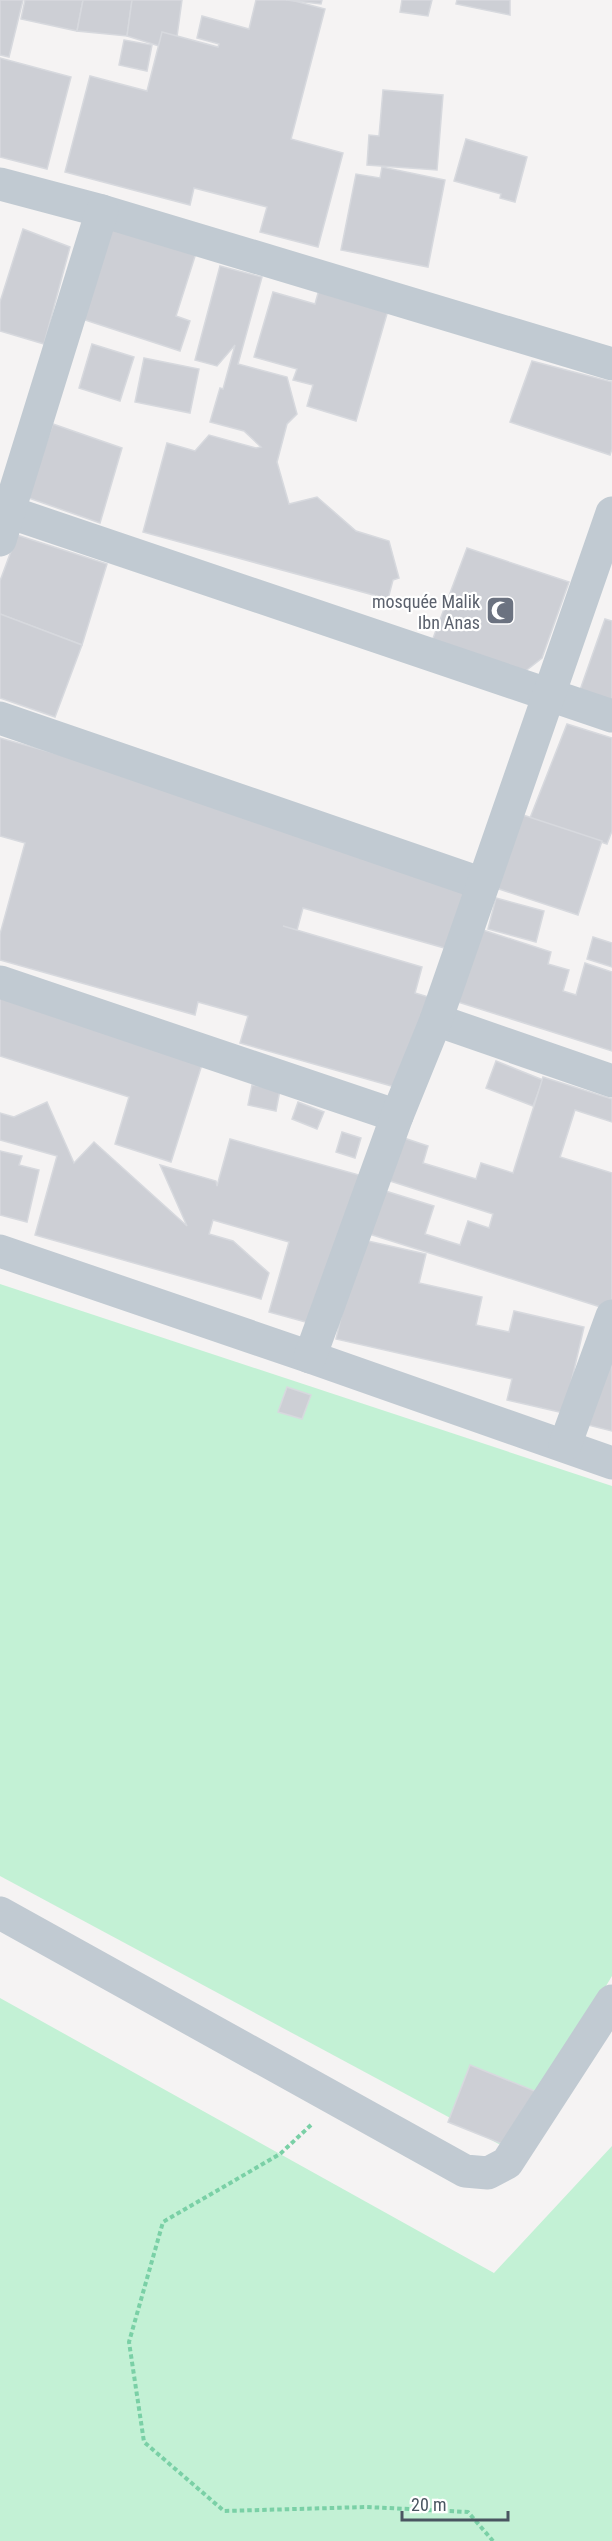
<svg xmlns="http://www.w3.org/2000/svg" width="612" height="2541" font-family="'Roboto Condensed',sans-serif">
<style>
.green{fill:#c3f1d5}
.building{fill:#cdcfd5;stroke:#d7d9de;stroke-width:1.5}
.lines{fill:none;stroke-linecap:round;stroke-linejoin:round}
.path{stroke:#7ad0a6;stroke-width:4;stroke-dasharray:4.5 3;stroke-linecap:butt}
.street{stroke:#c1cad2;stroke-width:33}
.labels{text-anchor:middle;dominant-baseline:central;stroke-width:4.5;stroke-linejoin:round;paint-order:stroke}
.worship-label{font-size:18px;fill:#5b616d;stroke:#fff;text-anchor:end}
</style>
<rect width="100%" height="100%" fill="#f5f3f3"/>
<g class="green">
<path d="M0,1284L612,1486V1976L508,2149L0,1876Z"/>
<path d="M0,1998L494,2273L612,2146V2541H0Z"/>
</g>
<g class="building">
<path d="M0,0H23L9,57L0,55Z"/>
<path d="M25,0H83L77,31L21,19Z"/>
<path d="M83,0H132L127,36L77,31Z"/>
<path d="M132,0H182L175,51L127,36Z"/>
<path d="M256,0H291L325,9L291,139L343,153L318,247L260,232L267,207L194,188L190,205L65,172L90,76L147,91L162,32L218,47L219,44L197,38L202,16L249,29Z"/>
<path d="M286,0H322L321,4Z"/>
<path d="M402,0H432L428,16L400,12Z"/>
<path d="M457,0H510V15L456,4Z"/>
<path d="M124,40L152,45L147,71L119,65Z"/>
<path d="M0,58L71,77L47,169L0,157Z"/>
<path d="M383,90L443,95L437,170L367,165L369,135L379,136Z"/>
<path d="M466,139L527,157L515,202L500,198L501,194L454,181Z"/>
<path d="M382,167L445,180L428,267L341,250L356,174L380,178Z"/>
<path d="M99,218L197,250L176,316L190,321L180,351L79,318Z"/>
<path d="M23,229L70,247L44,344L0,331V302Z"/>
<path d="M220,266L262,277L238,364L287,377L297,414L287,424L277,462L289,504L317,497L356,531L389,541L399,578L393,580L388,599L143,532L167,443L195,451L209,435L256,448L261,447L244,431L210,422L220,388L223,389L235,345L217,366L195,360Z"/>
<path d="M322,279L391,300L356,421L307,406L313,385L293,380L297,369L254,357L273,292L315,304Z"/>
<path d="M92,344L134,357L120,401L79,388Z"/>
<path d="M144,358L199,369L190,413L135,402Z"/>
<path d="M532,361L612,382V449L610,455L510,422Z"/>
<path d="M53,424L122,448L100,523L26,497Z"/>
<path d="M17,535L107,564L82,645L0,614V581Z"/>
<path d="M467,548L569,582L542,658L523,673L432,641Z"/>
<path d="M0,614L82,645L55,717L0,698Z"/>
<path d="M605,619L612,621V701L580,690Z"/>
<path d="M567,724L612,738V831L607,844L530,818Z"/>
<path d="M0,738L477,871L455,951L303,908L297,930L283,926L422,967L415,993L435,999L409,1091L240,1043L248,1016L198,1002L195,1015L0,960V934L25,843L0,836Z"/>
<path d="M520,814L602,841L578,915L496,888Z"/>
<path d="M496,898L544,911L536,942L488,929Z"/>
<path d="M480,929L551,952L548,964L569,970L563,991L576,995L585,963L612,972V1051L458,1002Z"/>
<path d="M593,937L612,943V967L587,959Z"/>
<path d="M0,997L205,1055L171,1162L115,1144L129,1097L0,1056Z"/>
<path d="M496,1061L543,1080L533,1106L486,1088Z"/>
<path d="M543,1077L612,1099V1122L575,1110L560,1157L612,1173V1304L610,1310L366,1233L379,1189L434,1206L425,1234L460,1245L468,1221L489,1228L493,1214L390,1181L404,1138L428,1146L423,1163L476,1179L481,1163L513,1173Z"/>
<path d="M252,1085L280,1090L276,1111L248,1105Z"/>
<path d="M47,1102L74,1163L94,1142L187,1226L160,1165L216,1181L217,1186L230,1139L366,1177L324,1327L269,1312L289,1242L213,1220L209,1234L233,1241L269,1273L261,1299L35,1235L57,1156L0,1140V1113L14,1117Z"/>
<path d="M298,1102L324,1112L317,1129L292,1119Z"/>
<path d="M342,1132L361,1138L355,1158L336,1152Z"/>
<path d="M0,1151L22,1156L19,1165L39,1170L27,1222L0,1215Z"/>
<path d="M359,1239L426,1254L419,1283L482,1297L476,1325L509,1332L514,1311L584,1327L564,1413L507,1400L512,1379L336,1339Z"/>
<path d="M612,1328V1431L588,1425Z"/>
<path d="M287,1387L311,1395L302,1419L278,1412Z"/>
<path d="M470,2065L542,2094L520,2151L448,2122Z"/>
</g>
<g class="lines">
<path class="path" d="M311,2125L280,2154L163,2222L129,2342L144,2442L224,2511L367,2507L468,2512L493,2541"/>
<g class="street">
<path d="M0,184L102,211L612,364"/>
<path d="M0,509L612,716"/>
<path d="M0,540L102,211"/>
<path d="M0,718L483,884"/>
<path d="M0,982L397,1116"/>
<path d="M436,1020L612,1081"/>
<path d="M0,1251L310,1357L612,1463"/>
<path d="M310,1357L397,1116L436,1020L612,513"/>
<path d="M565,1445L612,1316"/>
<path d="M0,1913L465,2171L488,2173L507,2163L612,2001"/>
</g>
</g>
<defs>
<symbol id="mosque-square" viewBox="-11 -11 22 22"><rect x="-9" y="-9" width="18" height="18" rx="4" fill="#6b7280" stroke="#fff"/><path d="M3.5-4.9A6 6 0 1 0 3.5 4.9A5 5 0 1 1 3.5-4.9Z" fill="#fff"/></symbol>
</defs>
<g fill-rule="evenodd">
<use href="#mosque-square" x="484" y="594" width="33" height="33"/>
</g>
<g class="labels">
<g class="worship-label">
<text x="480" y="601">mosquée Malik<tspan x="480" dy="21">Ibn Anas</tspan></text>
</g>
</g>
<path d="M402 2511v9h106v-9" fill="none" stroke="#4a5661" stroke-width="3"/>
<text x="411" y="2511" font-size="18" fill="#4a5661" stroke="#ffffff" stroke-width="4.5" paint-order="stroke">20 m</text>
</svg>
